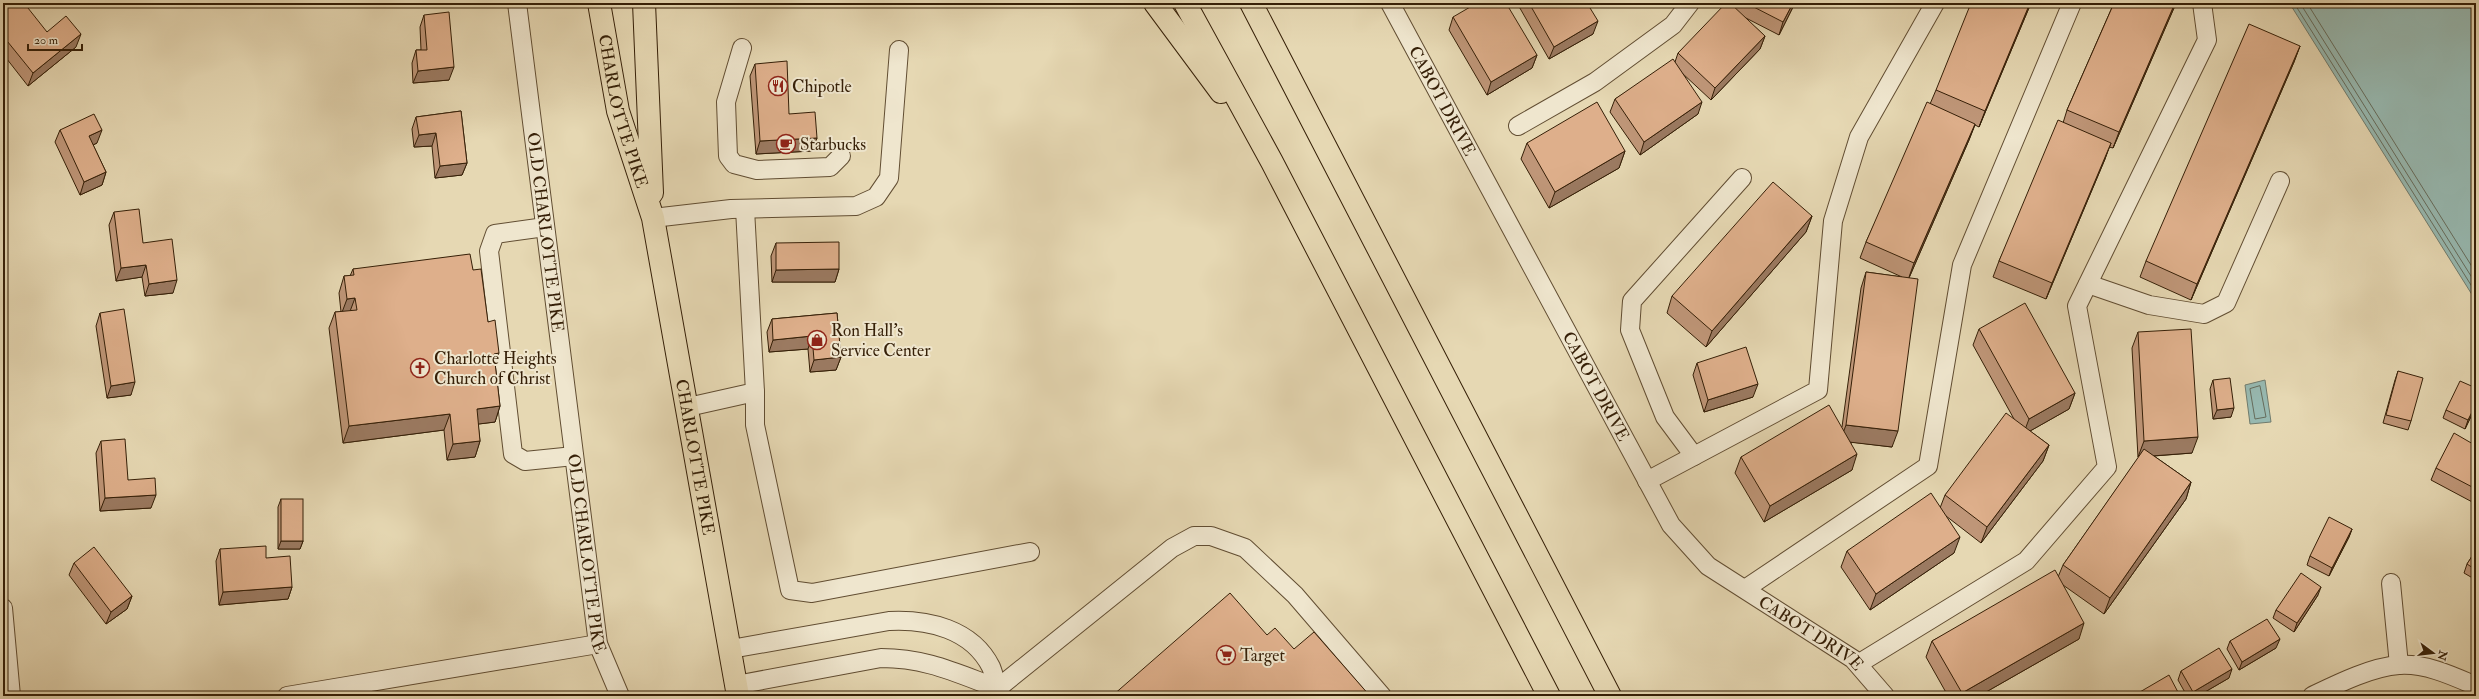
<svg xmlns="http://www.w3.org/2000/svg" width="2479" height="699" font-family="'IM FELL Double Pica',serif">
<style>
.water{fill:#97b9b1;stroke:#707b6d}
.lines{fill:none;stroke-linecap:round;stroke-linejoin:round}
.shore{stroke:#666c5c;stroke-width:1}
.minor-casing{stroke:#614d32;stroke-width:20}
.major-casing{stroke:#351f07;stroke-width:24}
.highway-casing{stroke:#351f07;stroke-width:24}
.minor{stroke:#efe6ce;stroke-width:18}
.major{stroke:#e6d8b3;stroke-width:22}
.highway{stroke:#e6d8b3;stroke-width:22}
.wall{fill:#bf9678;stroke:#351f07}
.shaded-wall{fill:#9b7a61;stroke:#351f07}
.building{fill:#deaf8b;stroke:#351f07}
.labels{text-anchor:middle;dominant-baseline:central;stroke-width:4;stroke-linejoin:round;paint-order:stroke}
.poi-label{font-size:17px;fill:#351f07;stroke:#efe6ce;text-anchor:start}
.street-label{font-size:17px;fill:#351f07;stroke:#efe6ce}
</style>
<rect width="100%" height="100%" fill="#e6d8b3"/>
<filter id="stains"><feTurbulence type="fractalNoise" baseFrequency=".005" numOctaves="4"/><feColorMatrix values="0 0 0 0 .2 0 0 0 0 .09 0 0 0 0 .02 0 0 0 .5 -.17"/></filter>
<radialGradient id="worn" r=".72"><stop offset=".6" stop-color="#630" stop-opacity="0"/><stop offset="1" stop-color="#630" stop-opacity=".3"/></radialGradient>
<g class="water">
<path d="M2290,3H2476V301L2290,4Z"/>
<path d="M2265,380L2271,422L2250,424L2245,385Z"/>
</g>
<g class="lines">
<g class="shore">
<path d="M2294,3L2476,293"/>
<path d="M2300,3L2476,284"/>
<path d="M2307,3L2476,273"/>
<path d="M2260,386L2266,417L2255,419L2250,389Z"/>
</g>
<defs>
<g id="minor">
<path id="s1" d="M517,3L598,644L620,696"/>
<path id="s2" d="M1390,3L1671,525L1708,566L1853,659L1885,696"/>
<path d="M742,48L726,102L728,156L734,164L757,170L830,167L841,156"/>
<path d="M1518,126L1595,82L1673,25L1690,3"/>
<path d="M653,218L731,209L856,206L876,197L889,178L899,50"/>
<path d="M545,227L495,234L489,251L513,454L525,461L574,456"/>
<path d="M2088,284L2149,305L2204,314L2226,303L2280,181"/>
<path d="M755,392V425L790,590L812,593L1030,552"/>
<path d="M688,407L755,392L745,209"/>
<path d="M1694,456L1665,417L1630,330L1632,301L1742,178"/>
<path d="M1647,481L1818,390L1833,221L1859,137L1935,3"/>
<path d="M2391,583L2399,665"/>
<path d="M1745,589L1928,466L1962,265L2072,3"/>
<path d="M3,608L11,696"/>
<path d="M731,649L889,621C928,619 972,629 991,667C995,677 996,687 1002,696"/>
<path d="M1858,664L2026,561L2107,467L2077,306L2207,40L2202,3"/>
<path d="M736,685L881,658C926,658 956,673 997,688"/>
<path d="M287,696L598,644"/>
<path d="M988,696L1172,548L1194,536H1211L1245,548L1295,595L1382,696"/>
<path d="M2312,696C2337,684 2371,667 2399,665C2425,663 2453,676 2476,686"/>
</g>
<g id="major">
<path id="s3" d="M599,3L618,111L653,218L738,696"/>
<path d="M644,3L652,193"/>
</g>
<g id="highway">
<path d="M1155,3L1221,92"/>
<path d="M1185,3L1272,162L1549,696"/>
<path d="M1251,3L1610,696"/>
</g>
</defs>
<use href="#minor" class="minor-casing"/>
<use href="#major" class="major-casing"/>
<use href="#highway" class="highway-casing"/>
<use href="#minor" class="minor"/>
<use href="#major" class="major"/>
<use href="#highway" class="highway"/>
</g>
<g class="wall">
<path d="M1517,3H1587L1593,34L1549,59Z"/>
<path d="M1736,3H1795L1779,35L1744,17L1765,36L1760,49L1711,100L1682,73L1698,114L1640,155L1610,112L1615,99L1675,62L1678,53L1734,7Z"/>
<path d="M2031,3L1979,127L1975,125L1969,140L1909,278L1892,447L1851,442L1852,470L1764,522L1735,473L1741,457L1842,427L1861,288L1866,272L1902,277L1860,258L1866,242L1930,104L1936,90Z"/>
<path d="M2114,3H2176L2113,148L2109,147L2105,159L2046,299L1993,277L1999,261L2063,123L2067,110Z"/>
<path d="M3,11L47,32L76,47L28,86L3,54Z"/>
<path d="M424,15L449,80L413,83L412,63L416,50H421L420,27Z"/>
<path d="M1453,17L1537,55L1532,68L1487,95L1449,30Z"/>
<path d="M2300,46L2294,62L2191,300L2140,277L2146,261Z"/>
<path d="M755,64L789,114L817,138L812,151L756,154L750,76Z"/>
<path d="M461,111L467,163L462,175L435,178L432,146L414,147L412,129L416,117Z"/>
<path d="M60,130L97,143L93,145L106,172L102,185L80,195L55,142Z"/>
<path d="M1527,143L1625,151L1619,168L1549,208L1521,159Z"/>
<path d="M114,212L143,243L173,293L145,296L142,277L116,281L109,225Z"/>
<path d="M1812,216L1806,232L1706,347L1667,313L1672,296Z"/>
<path d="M776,243L839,269L835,282H772L771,256Z"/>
<path d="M353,269L473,270L488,322L495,363L500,406L495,422L478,424L480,441L475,457L447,460L444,430L343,443L329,328L335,312H341L339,293L344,276H350Z"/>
<path d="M100,313L131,395L107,398L96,326Z"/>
<path d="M837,313L841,357L836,370L810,372L808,349L769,352L767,332L772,319Z"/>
<path d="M1979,329L2075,393L2069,409L2030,431L2049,445L2043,461L1981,543L1946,516L1954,553L1870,610L1841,567L1847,551L1940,508L1945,495L2014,419L1973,345Z"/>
<path d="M2138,332L2192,453L2154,456L2191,482L2186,499L2104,614L2063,585L2079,639L1979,696H1948L1926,657L1932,641L2058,577L2063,565L2139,457H2138L2132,348Z"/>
<path d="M1697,363L1753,397L1704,412L1693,375Z"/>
<path d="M2398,371L2411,421L2408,430L2383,423L2395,380Z"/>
<path d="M2213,380L2231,417L2213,419L2210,389Z"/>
<path d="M2476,406L2465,429L2443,418L2446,410Z"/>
<path d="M2476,439V504L2431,480L2436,468L2473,444Z"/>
<path d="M101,441L128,480L151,508L100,511L96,453Z"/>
<path d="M281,499L303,541L300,549H278V507Z"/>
<path d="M2352,529L2349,537L2329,576L2307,565L2310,556Z"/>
<path d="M220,549L266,558L292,587L288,599L219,605L216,561Z"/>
<path d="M2476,550V580L2464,573L2467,564Z"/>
<path d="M74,563L132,596L127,609L106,624L69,575Z"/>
<path d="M2318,595L2294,632L2273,618L2276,610Z"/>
<path d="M2230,641L2276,648L2239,670L2227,649Z"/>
<path d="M2181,671L2229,678L2198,696H2187L2178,680Z"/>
</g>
<g class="shaded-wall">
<path d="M1793,3H1795L1779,35L1783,22Z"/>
<path d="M2030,3H2031L1979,127L1985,111Z"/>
<path d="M2175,3H2176L2174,8L2113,148L2119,132Z"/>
<path d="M1598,21L1593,34L1549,59L1554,47Z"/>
<path d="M81,34L76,47L28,86L33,73Z"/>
<path d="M1765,36L1760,49L1711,100L1715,88Z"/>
<path d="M2300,46L2294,62L2191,300L2197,284Z"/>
<path d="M1537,55L1532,68L1487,95L1491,82Z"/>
<path d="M454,67L449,80L413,83L418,71Z"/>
<path d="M1702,102L1698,114L1640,155L1644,142Z"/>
<path d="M1975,124L1969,140L1908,280L1914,263Z"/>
<path d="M102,130L97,143L85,149L89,136Z"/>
<path d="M436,133L432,146L414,147L419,135Z"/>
<path d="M817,138L812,151L756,154L760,141Z"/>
<path d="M2111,143L2105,159L2046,299L2052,283Z"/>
<path d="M1625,151L1619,168L1549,208L1555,192Z"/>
<path d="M467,163L462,175L435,178L440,166Z"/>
<path d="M106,172L102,185L80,195L84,182Z"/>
<path d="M1812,216L1806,232L1706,347L1712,331Z"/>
<path d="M146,265L142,277L116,281L121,268Z"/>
<path d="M839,269L835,282H772L776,270Z"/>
<path d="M177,280L173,293L145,296L149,284Z"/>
<path d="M355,298L349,314L341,315L347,299Z"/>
<path d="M812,336L808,349L769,352L773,340Z"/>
<path d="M499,353L493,369L494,354Z"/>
<path d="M841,357L836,370L810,372L814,360Z"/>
<path d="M135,382L131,395L107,398L111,386Z"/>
<path d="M1758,384L1753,397L1704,412L1708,400Z"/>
<path d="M2075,393L2069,409L2023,435L2029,419Z"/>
<path d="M2476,404V406L2465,429L2468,420Z"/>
<path d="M500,406L495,422L471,425L477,409Z"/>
<path d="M2234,408L2231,417L2213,419L2217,410Z"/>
<path d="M450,414L444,430L343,443L349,426Z"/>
<path d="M1846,425L1898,431L1892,447L1840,441Z"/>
<path d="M2198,437L2192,453L2138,457L2144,441Z"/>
<path d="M480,441L475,457L447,460L453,444Z"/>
<path d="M2049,445L2043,461L1981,543L1987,527Z"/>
<path d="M1857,454L1852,470L1764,522L1770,506Z"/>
<path d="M2191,482L2186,499L2104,614L2110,598Z"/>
<path d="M156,495L151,508L100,511L105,498Z"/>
<path d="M2352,529L2349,537L2329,576L2332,568Z"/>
<path d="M1960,537L1954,553L1870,610L1876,594Z"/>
<path d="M281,541H303L300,549H278Z"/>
<path d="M292,587L288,599L219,605L223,592Z"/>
<path d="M2321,587L2318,595L2294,632L2297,623Z"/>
<path d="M132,596L127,609L106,624L111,612Z"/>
<path d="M2084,623L2079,639L1979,696H1961L1962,693Z"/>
<path d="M2280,639L2276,648L2239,670L2242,662Z"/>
<path d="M2232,669L2229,678L2198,696H2192L2193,692Z"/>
</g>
<g class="building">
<path d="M13,3H24L47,32L66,16L81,34L33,73L3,36V11Z"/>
<path d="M1477,3H1506L1537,55L1491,82L1453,17Z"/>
<path d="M1529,3H1587L1598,21L1554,47Z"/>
<path d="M1726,3H1730L1765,36L1715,88L1678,53Z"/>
<path d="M1746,3H1793L1783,22Z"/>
<path d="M1971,3H2030L1985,111L1936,90Z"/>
<path d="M2114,3H2175L2119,132L2067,110Z"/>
<path d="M449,12L454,67L418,71L416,50H427L424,15Z"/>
<path d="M2249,24L2300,46L2197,284L2146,261Z"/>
<path d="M1673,59L1702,102L1644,142L1615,99Z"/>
<path d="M787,61L789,114L815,112L817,138L760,141L755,64Z"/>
<path d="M1597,102L1625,151L1555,192L1527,143Z"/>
<path d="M1927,102L1975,124L1914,263L1866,242Z"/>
<path d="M461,111L467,163L440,166L436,133L419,135L416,117Z"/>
<path d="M94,114L102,130L89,136L106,172L84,182L60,130Z"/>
<path d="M2058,120L2111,143L2052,283L1999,261Z"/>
<path d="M1773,182L1812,216L1712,331L1672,296Z"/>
<path d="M139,209L143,243L172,239L177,280L149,284L146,265L121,268L114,212Z"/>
<path d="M839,242V269L776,270V243Z"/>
<path d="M470,254L473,270L481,269L488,322L495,320L499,353L494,354L500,406L477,409L480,441L453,444L450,414L349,426L335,312L357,310L355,298L347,299L344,276L354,275L353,269Z"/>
<path d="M1866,272L1918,279L1898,431L1846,425Z"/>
<path d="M2025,303L2075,393L2029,419L1979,329Z"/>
<path d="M124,309L135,382L111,386L100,313Z"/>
<path d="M837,313L841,357L814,360L812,336L773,340L772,319Z"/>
<path d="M2191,329L2198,437L2144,441L2138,332Z"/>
<path d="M1746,347L1758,384L1708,400L1697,363Z"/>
<path d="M2398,371L2423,378L2411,421L2386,415Z"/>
<path d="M2230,378L2234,408L2217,410L2213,380Z"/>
<path d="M2460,381L2476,388V404L2468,420L2446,410Z"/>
<path d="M1829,405L1857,454L1770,506L1741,457Z"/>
<path d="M2006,413L2049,445L1987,527L1945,495Z"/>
<path d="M2454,433L2473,444L2476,439V489L2436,468Z"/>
<path d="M125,439L128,480L155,478L156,495L105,498L101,441Z"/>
<path d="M2144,449L2191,482L2110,598L2063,565Z"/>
<path d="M1931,493L1960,537L1876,594L1847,551Z"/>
<rect x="281" y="499" width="22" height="42"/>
<path d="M2329,517L2352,529L2332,568L2310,556Z"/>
<path d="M266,546V558L290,556L292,587L223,592L220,549Z"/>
<path d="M94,547L132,596L111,612L74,563Z"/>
<path d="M2476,550V570L2467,564Z"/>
<path d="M2055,570L2084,623L1962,693L1932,641Z"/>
<path d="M2301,573L2321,587L2297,623L2276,610Z"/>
<path d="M1230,593L1267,635L1275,628L1294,649L1314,632L1370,696H1112Z"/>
<path d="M2267,619L2280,639L2242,662L2230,641Z"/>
<path d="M2219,648L2232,669L2193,692L2181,671Z"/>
<path d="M2169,675L2180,696H2133Z"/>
</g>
<defs>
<symbol id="restaurant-ring" viewBox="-11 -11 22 22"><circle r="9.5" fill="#efe6ce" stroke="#8f2418" stroke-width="1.5"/><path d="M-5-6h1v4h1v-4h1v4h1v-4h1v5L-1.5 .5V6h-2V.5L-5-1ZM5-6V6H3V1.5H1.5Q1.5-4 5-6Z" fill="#8f2418"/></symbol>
<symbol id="cafe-ring" viewBox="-11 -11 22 22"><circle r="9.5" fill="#efe6ce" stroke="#8f2418" stroke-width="1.5"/><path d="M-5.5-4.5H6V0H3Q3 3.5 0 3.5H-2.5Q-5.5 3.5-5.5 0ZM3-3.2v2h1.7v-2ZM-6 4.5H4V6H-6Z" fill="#8f2418"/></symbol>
<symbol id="shop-ring" viewBox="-11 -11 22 22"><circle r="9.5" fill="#efe6ce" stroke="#8f2418" stroke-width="1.5"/><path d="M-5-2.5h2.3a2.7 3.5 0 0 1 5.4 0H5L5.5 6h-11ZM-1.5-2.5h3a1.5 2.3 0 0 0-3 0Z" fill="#8f2418"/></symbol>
<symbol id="church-ring" viewBox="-11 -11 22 22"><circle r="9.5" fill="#efe6ce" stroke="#8f2418" stroke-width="1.5"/><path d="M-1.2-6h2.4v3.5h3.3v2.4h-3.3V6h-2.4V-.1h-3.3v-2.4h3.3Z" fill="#8f2418"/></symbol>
<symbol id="supermarket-ring" viewBox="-11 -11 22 22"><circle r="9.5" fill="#efe6ce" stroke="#8f2418" stroke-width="1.5"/><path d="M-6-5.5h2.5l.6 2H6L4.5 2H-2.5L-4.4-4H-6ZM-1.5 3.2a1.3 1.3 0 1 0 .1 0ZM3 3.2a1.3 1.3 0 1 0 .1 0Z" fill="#8f2418"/></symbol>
</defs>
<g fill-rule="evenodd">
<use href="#restaurant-ring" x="767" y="75" width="22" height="22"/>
<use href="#cafe-ring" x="775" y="133" width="22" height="22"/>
<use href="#shop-ring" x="806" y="329" width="22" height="22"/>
<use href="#church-ring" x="409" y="357" width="22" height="22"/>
<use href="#supermarket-ring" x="1215" y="644" width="22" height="22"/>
</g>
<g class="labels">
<g class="poi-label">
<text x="792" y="86">Chipotle</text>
<text x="800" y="144">Starbucks</text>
<text x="831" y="330">Ron Hall's<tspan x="831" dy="20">Service Center</tspan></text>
<text x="434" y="358">Charlotte Heights<tspan x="434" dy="20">Church of Christ</tspan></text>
<text x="1240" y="655">Target</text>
</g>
<g class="street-label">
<text stroke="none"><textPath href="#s2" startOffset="111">CABOT DRIVE</textPath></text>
<text stroke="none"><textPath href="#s3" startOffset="111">CHARLOTTE PIKE</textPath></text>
<text stroke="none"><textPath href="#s1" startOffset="231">OLD CHARLOTTE PIKE</textPath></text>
<text stroke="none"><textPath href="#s2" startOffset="435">CABOT DRIVE</textPath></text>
<text stroke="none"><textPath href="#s3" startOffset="465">CHARLOTTE PIKE</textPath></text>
<text stroke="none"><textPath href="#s1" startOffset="555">OLD CHARLOTTE PIKE</textPath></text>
<text stroke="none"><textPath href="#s2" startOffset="771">CABOT DRIVE</textPath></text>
</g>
</g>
<rect width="2479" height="699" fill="none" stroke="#e6d8b3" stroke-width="16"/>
<rect x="4" y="4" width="2471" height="691" fill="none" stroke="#351f07" stroke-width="2"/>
<rect x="8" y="8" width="2463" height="683" fill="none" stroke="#351f07"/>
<g transform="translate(2433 653) rotate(105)" stroke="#efe6ce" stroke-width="3" paint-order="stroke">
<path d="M0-3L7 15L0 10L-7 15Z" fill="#351f07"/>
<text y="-6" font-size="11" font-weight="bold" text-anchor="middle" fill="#351f07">N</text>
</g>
<path d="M28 44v6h54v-6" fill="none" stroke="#351f07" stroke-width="2"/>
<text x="34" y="44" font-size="12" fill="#351f07" stroke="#efe6ce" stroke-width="3" paint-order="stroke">20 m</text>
<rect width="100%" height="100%" filter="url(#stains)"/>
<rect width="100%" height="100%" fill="url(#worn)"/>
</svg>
